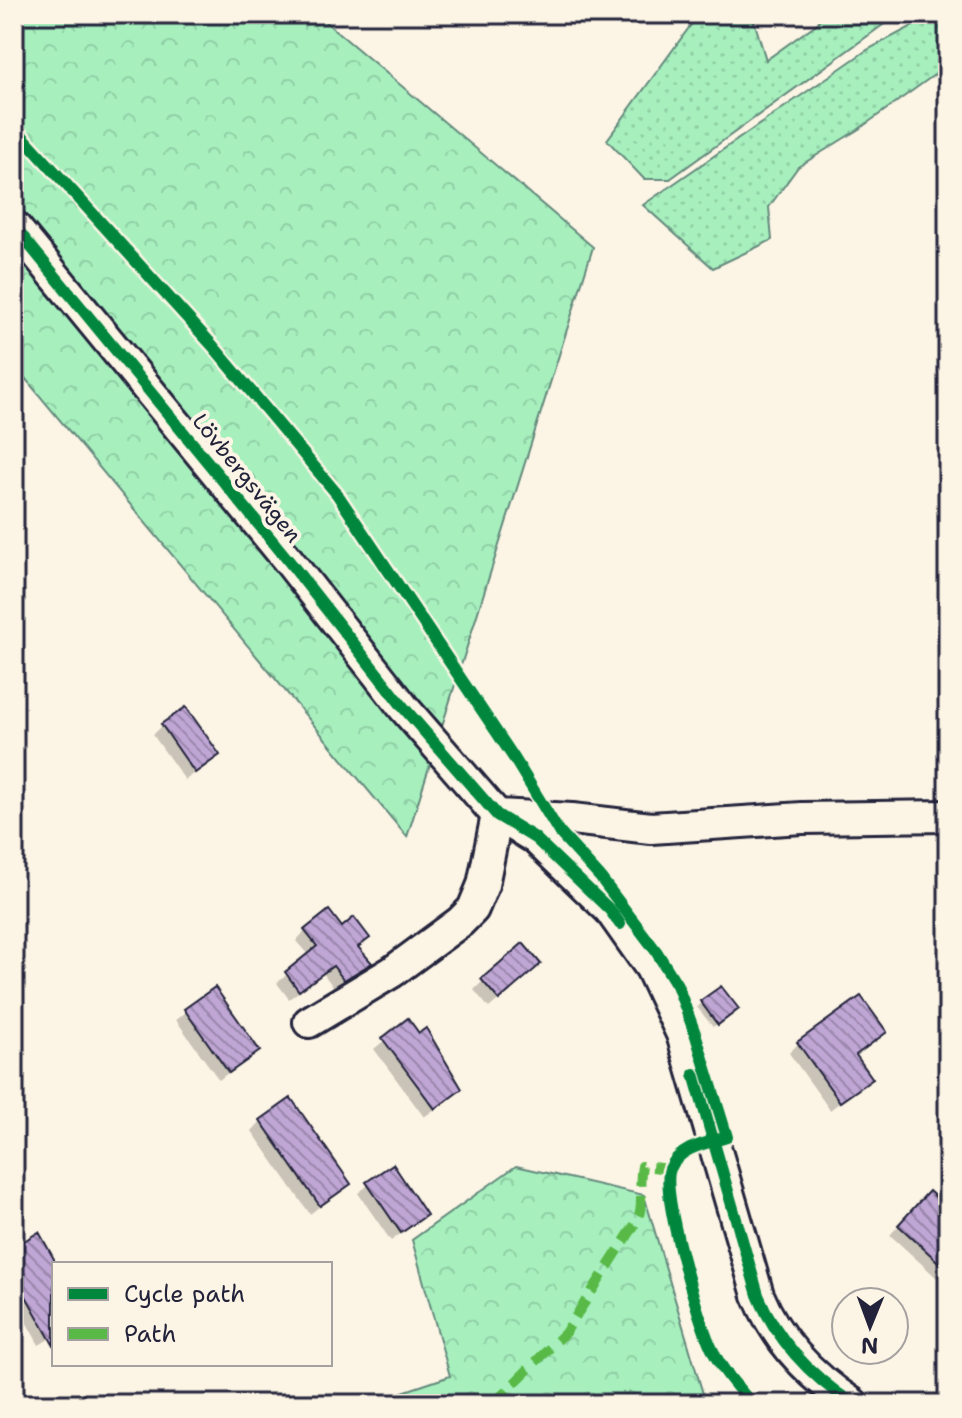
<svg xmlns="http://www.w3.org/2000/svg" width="962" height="1418" font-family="'Shantell Sans',sans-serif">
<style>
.grass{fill:url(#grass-dots);stroke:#64897c;stroke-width:2}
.forest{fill:url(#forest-crowns);stroke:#64897c;stroke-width:2}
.shadow{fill:#0003}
.building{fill:url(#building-back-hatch);stroke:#22223b;stroke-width:2}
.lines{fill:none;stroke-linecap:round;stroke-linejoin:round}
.minor-casing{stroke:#22223b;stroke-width:36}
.minor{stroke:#fcf5e5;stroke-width:30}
.quiet{stroke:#58b947;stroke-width:10;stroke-dasharray:20 10;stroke-linecap:butt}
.cycleway-casing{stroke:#fcf5e5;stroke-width:17}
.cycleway{stroke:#00873e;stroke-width:12}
.labels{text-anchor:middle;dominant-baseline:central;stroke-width:8;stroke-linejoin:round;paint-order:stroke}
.street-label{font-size:22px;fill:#22223b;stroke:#fcf5e5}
</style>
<defs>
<pattern id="grass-dots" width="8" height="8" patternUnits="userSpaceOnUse" patternTransform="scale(2)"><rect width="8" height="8" fill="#a7f0be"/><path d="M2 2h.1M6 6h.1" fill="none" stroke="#8fcea4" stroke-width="1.8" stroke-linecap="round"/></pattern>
<pattern id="forest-crowns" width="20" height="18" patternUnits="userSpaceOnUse" patternTransform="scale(2)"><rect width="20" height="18" fill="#a7f0be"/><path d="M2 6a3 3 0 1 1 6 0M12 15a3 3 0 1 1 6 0" fill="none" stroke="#8fcea4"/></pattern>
<pattern id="building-back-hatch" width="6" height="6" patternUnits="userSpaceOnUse" patternTransform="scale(2)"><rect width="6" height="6" fill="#bfa6d4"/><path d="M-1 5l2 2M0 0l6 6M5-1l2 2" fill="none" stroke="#9b87ad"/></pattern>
</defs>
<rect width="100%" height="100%" fill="#fcf5e5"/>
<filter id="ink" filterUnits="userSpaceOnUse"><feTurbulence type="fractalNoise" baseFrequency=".0125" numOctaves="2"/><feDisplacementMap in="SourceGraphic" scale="16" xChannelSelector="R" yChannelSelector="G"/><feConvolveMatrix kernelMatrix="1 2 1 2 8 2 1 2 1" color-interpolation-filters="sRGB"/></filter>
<g filter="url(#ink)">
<g class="grass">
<path d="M699,14H752L766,60L819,22L815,14H898L670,179H644L607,140Z"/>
<path d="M935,14H948V65L859,129L798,167L769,207L772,240L713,268L643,205L867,50Z"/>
</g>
<g class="forest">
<path d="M14,14H316L593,247L407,837L14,365Z"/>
<path d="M516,1166L644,1195L706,1404H367L450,1376L412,1240Z"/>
</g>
<g class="shadow">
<path d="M162,726L217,755L185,780L153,735Z"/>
<path d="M305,931L369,963L360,972L334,988L323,973L289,999L277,983L309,956L296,941Z"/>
<path d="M529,973L489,1008L474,990L483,981Z"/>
<path d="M720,989L732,1013L713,1027L697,1007Z"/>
<path d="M214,990L257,1050L219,1080L176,1020Z"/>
<path d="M408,1021L450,1098L424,1117L374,1049Z"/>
<path d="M884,1032L854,1057L870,1079L830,1110L789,1053L798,1044Z"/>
<path d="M261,1121L348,1184L310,1214L252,1131Z"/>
<path d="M392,1167L425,1215L391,1241L358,1193Z"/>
<path d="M920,1202L948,1211V1288L890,1235Z"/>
<path d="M39,1235L55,1264L54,1336L39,1345L14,1300V1249Z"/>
<path d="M948,1338V1352L941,1345Z"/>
</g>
<g class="building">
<path d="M186,707L220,755L195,773L161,724Z"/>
<path d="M329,910L342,927L354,917L370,938L358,947L372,963L344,980L333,966L299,991L285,972L317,946L304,930Z"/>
<path d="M523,943L541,964L499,1000L481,979Z"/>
<path d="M721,986L739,1009L718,1025L700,1001Z"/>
<path d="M215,987L260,1051L229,1073L184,1009Z"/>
<path d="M861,996L887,1032L856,1055L873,1079L840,1102L797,1042Z"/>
<path d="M408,1018L419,1033L426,1028L462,1089L435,1109L382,1038Z"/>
<path d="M291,1098L351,1184L320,1206L260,1120Z"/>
<path d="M393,1164L427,1215L401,1233L366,1182Z"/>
<path d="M929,1191L948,1208V1271L898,1225Z"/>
<path d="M39,1232L54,1259V1346L14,1275V1247Z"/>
</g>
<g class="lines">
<defs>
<g id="minor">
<path d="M14,226L288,560L404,708L497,815L535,838L610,910L651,968L682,1034L758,1295C777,1341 812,1377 853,1404"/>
<path d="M309,1022L392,972L460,922L473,909L483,885L497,815L572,819L651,828L802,818L948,816"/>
</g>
</defs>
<use href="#minor" class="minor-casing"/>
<use href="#minor" class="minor"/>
<path class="quiet" d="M493,1404L565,1333L634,1226C647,1205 637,1190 642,1166L670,1169"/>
<defs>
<g id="cycleway">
<path d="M14,127L213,346L337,494L514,758L559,832L600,877L656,951L677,985L696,1036L727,1137C707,1143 679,1147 670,1169C660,1192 699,1323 712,1349C721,1369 737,1387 752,1404"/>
<path d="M14,226L288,560L404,708L497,815L535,838L610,910L620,924"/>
<path d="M694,1074L758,1295C777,1341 812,1377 853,1404"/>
</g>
</defs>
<use href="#cycleway" class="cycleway-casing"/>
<use href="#cycleway" class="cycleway"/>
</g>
</g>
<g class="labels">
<g class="street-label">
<text transform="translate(247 478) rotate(51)">Lövbergsvägen</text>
</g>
</g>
<rect width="962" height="1418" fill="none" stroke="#fcf5e5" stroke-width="48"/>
<rect x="24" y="24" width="914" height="1370" fill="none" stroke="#22223b" stroke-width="3" filter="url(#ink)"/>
<rect x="52" y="1262" width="280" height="104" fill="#fcf5e5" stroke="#a5a1a1" stroke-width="2"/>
<rect x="68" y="1288" width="40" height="12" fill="#00873e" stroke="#a5a1a1" stroke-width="2"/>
<text x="124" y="1302" font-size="24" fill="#22223b">Cycle path</text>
<rect x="68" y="1328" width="40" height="12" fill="#58b947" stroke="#a5a1a1" stroke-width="2"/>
<text x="124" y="1342" font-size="24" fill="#22223b">Path</text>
<g transform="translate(870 1326) rotate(181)"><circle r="38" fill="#fcf5e5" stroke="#a5a1a1" stroke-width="2"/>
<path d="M0-6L14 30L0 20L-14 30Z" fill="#22223b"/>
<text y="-12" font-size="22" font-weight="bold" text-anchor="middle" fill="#22223b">N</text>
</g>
</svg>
